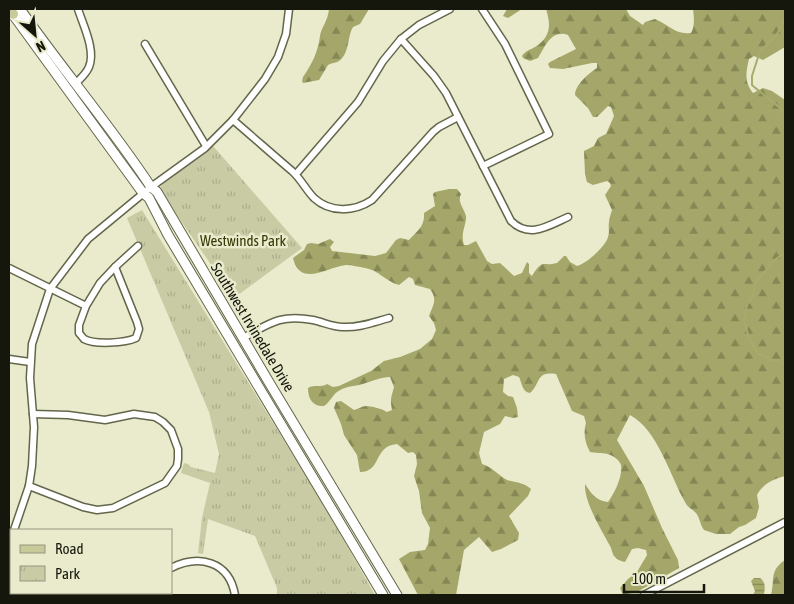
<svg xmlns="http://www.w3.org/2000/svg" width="794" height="604" font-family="'Asap Condensed',sans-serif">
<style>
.forest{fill:url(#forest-firs)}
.park{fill:url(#park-tufts)}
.water{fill:url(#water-rules)}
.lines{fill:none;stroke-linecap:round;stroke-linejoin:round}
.stream{stroke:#a7ab6c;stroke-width:2}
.street-casing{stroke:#64664b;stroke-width:9}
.secondary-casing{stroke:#64664b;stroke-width:11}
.primary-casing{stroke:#fff;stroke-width:12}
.street{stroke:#fff;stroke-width:6}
.secondary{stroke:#fff;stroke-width:9}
.primary{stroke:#c8ca9a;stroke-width:10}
.labels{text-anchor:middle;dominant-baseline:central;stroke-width:5;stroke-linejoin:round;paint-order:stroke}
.park-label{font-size:15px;fill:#373906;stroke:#e9ebcc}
.street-label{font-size:15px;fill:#16170c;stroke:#e9ebcc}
</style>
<defs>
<pattern id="forest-firs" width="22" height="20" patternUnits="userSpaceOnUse" patternTransform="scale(1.25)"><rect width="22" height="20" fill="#a4a769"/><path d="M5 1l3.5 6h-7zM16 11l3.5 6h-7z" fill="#858755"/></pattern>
<pattern id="park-tufts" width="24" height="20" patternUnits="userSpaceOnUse" patternTransform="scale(1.25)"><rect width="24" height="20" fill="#c8cba3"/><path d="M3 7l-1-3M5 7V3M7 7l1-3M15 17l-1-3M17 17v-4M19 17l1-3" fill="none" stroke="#abae8b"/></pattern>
<pattern id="water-rules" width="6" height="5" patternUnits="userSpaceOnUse" patternTransform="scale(1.25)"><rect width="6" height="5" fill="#a7ab6c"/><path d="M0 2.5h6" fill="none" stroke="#878a57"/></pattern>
</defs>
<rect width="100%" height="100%" fill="#e9ebcc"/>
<g class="forest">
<path d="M329,9H369L360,24L353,27C347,37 350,53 339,61C336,63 331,63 328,65L319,80L303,83L302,81L303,77C312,64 318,52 320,36C321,28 328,21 329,9Z"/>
<path d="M507,9H522L508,18L503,16Z"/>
<path d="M546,9H626L630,16L643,25L645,22L655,19C668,24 675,35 691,33C695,27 694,16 693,9H785V47L763,60L754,56L749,59C746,72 744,82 753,93L763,88L772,91L785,100V476C773,479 763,484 757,495L759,507L756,518L745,525L739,527L730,534H716L704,530C700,525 700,518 696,513C692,509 687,507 685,502C670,476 658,430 630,415L617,440L644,486L662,528L678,560L679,568L637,592L623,595L620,588L628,579L637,572L647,555L646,550L638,548L632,549L625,562C621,561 617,560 615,557C612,554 612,549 610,546C601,529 584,502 585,484C591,493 596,501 608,502C614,494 623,476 621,465C620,461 614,456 610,455C604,452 597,454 590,452C585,443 583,433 586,423L584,416L572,411L556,374C535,371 541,384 530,393C522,392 522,383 519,377L513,375L504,379L503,392L508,396L513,397L517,408L518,417L513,418L505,416L500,424L484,432L479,453L482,464C492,467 498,475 507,480C516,483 523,482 531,489L528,496L509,516L519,533L518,540L501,549L492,552L479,537L464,550L456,595H418L399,559L410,552L425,550L428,544L430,528L422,513L419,491L414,476L417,464L416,455L413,452L408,453L397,444C373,446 382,472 360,472L357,455L344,435L341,424L334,408L336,402L341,401L354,410C358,409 362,406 366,406C371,406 383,409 387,412L392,410C390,399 391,398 394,387L390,377C381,377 372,381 363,384C353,387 347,385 337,392C332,396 330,402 324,406C312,407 308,398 308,388C314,384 321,388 327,384L333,387L339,386L371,371L384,361L400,357L420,349L432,339L436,330L434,323L429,316C433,305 438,300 430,289L415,285L413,279L409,277L399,285C386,282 379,270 365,268C359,267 352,265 346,265C327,267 300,288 293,258L304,250L307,244L311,243L318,244L330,239L334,242L330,247L332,251L375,256L386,253L396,240L400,238L409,240C417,231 425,227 424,213L435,206L433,194L435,192L449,189H457L461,194C457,202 464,208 466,216C467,223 460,233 464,245H468L476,241L487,261L492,264L500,263L514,276L522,273L527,262L529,264V273L532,276C543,258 542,267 557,263L564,256H566L570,262L577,266C586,264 606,246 608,237C610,232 608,227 609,222C609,218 611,214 612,210L605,195L611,186L610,183L607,181L593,185L587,182L585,174L584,151L594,146L598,138L606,134L614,116L611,107L608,106L597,117H593L588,108L575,95C575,85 589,73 597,68V63H592L563,69L550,68L548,64L550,62L576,49L568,35C551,29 545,47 538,58L530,61L523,58L522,56C525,51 530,50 535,47C551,37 551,25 546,9Z"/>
<path d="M785,560V595H771C775,579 769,571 785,560Z"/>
</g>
<g class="park">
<path d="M213,146L302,248L234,298L159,189L164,183Z"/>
<path d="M142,210L322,502L375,595H277V588L255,536L208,519L203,554L198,553L202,518L210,483L181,473L184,463L188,464L191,467L215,473L219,454L209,412L127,218Z"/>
</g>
<path class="water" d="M754,578H760C766,582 765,588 764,595H753L755,591L751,581Z"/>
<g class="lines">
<g class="stream">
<path d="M785,19L776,36L760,51L752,76V85C763,95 775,102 785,113"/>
<path d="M785,253L773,261L755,284L752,298L747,305L744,319L749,339L759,354L772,360H777L785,365"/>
</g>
<defs>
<g id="street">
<path d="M482,9L505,44L549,134L483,166"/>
<path d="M401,39L434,76L446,93L511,221C529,239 548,226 568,217"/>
<path d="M145,44L206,146"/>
<path d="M76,83C81,78 86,74 89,67C96,50 83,25 78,9"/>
<path d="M233,120C253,137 272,154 292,171C301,179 306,190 314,198C330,213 354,212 372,200L433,132L439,127L458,117"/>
<path d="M296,174L358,102L383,61L401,39L419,25L450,9"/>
<path d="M115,267L138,246"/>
<path d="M9,268L86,306L79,325V333C80,334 83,338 84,339C95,345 125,343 136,338L139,329L137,322L115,267L100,283L86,306"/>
<path d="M243,338C270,323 281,314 313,320C323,322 332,327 343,327C359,328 374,322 389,318"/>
<path d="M9,359L30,362"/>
<path d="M29,486L83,507L97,510L113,508L165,483L177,466L178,459V449L171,430L163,422L155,417L134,414L105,420L68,415L33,414"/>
<path d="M14,530L29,486L32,466L34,427L30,378L32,344L50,289L88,239L151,187L205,148L233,120L265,79L278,57L286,34L289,9"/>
<path d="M9,542L11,537"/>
<path d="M9,560L11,562"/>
<path d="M171,568C199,554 229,561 235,595"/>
<path d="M53,593L56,595"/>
<path d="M124,595L127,593"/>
<path d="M644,595L785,522"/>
</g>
<g id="secondary">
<path d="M9,9L143,193L149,198L168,235L383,595"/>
<path d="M20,9C62,69 110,125 151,187L157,192L270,384L397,595"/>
</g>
<path id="primary" d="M9,10L13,14"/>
</defs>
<use href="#street" class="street-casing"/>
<use href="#secondary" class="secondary-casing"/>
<use href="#primary" class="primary-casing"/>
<use href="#street" class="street"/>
<use href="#secondary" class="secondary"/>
<use href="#primary" class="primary"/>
</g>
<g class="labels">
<g class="park-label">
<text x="243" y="240">Westwinds Park</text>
</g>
<g class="street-label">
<text transform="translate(253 327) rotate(59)">Southwest Irvinedale Drive</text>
</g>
</g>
<rect width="794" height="604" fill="none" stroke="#16170c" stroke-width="20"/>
<rect x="10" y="529" width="162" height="65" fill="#e9ebcc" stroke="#95967f"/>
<rect x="20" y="545" width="25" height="8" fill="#c8ca9a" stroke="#95967f"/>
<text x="55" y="554" font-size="15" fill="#16170c">Road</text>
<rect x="20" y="566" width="25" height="15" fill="url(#park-tufts)" stroke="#95967f"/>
<text x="55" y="579" font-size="15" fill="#16170c">Park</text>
<g transform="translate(35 35) rotate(153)" stroke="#e9ebcc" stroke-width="4" paint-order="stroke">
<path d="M0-4L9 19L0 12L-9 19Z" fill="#16170c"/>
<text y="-8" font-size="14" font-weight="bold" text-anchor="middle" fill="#16170c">N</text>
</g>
<path d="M624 584v8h80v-8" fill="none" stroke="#16170c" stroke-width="2.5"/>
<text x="632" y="584" font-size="15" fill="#16170c" stroke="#e9ebcc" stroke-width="4" paint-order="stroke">100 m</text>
</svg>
